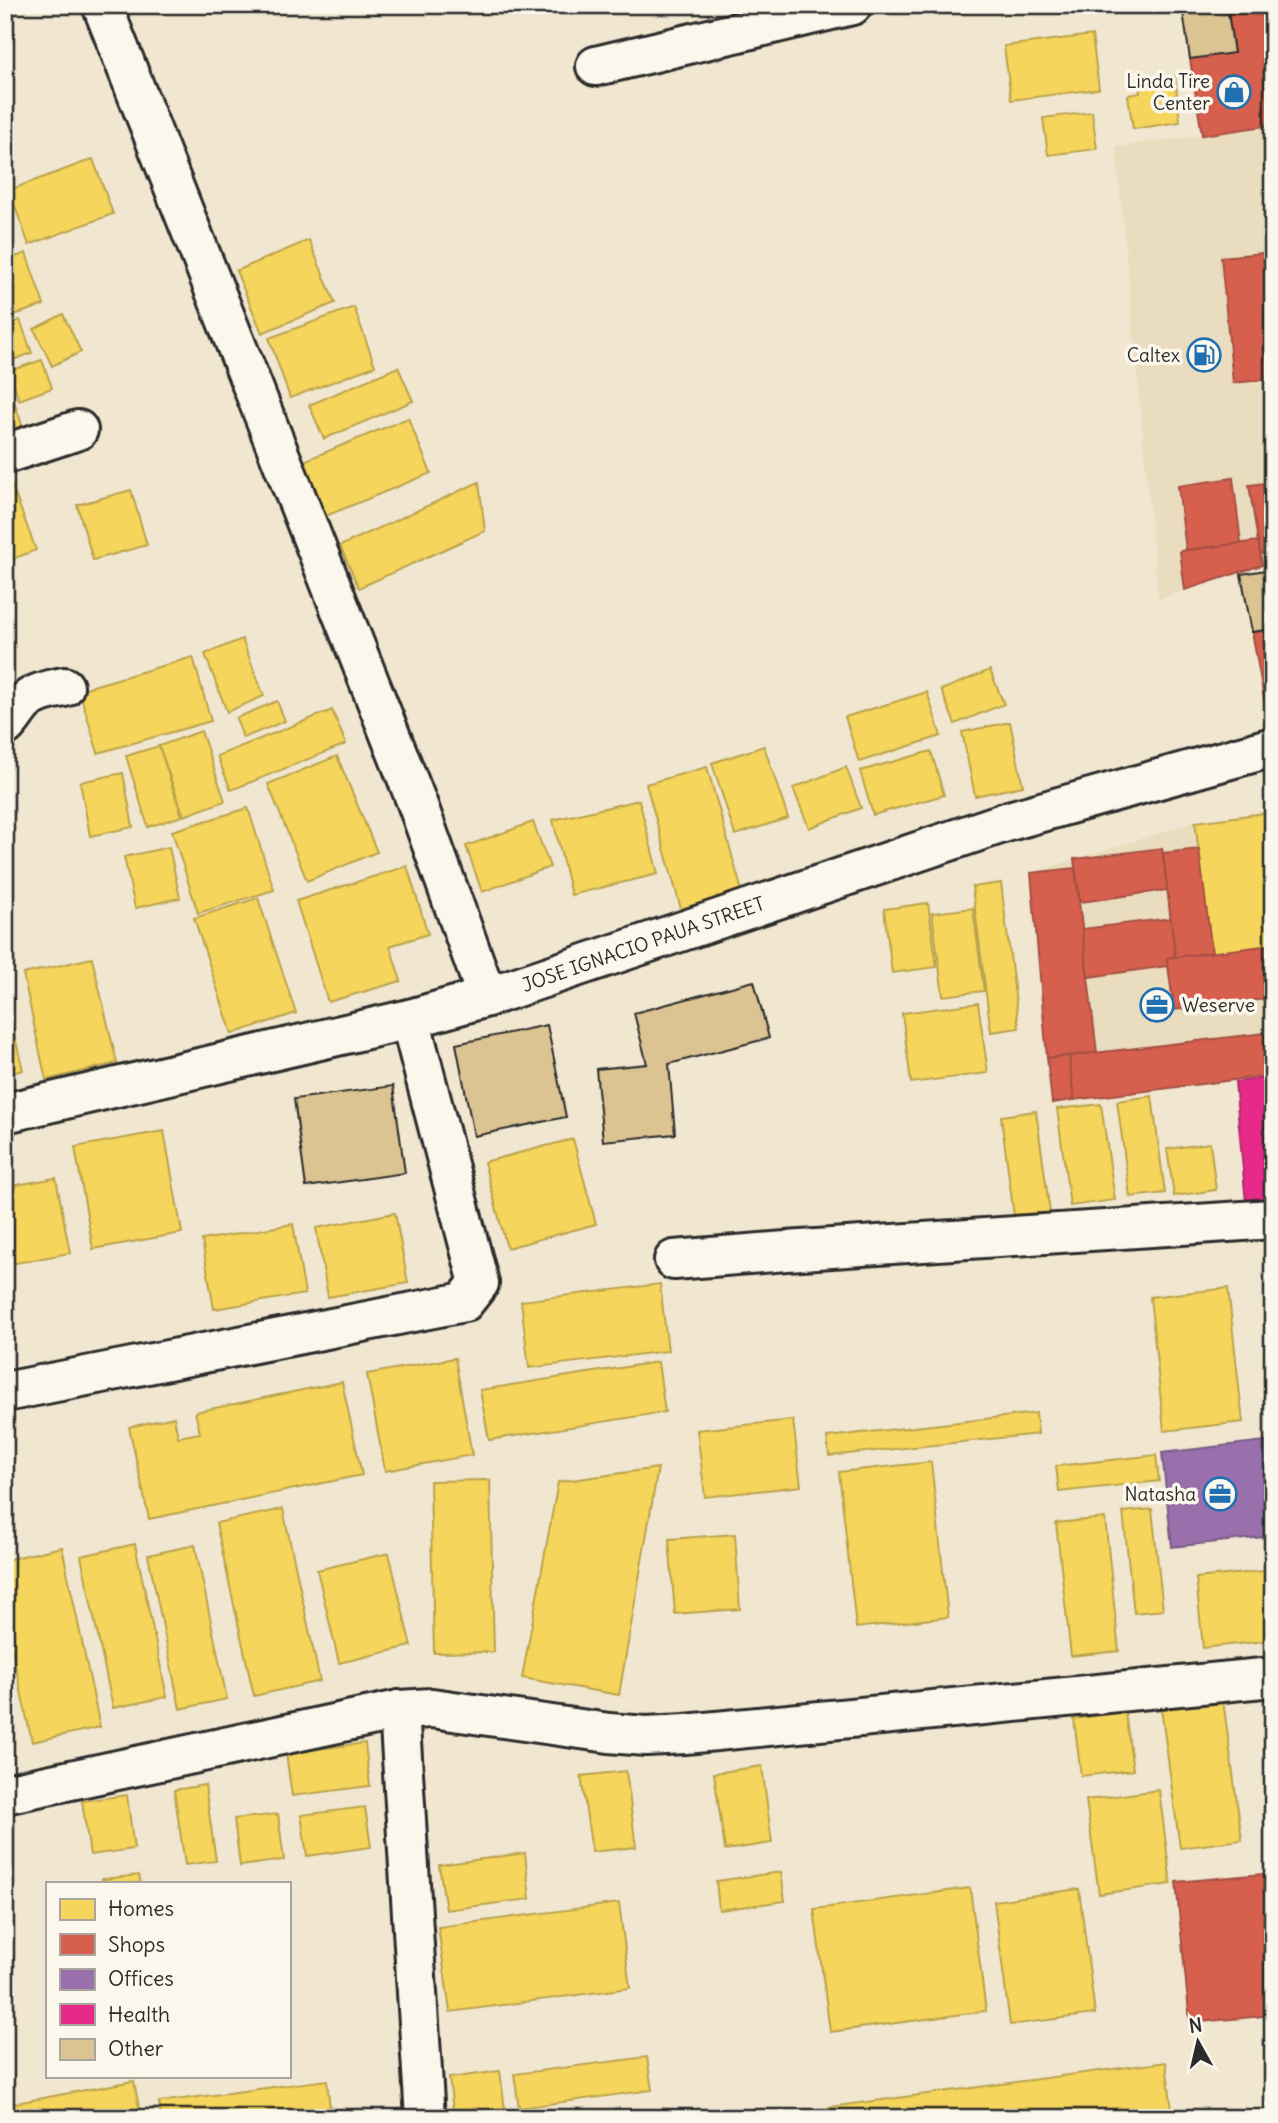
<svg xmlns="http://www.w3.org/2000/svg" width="1278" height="2123" font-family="Delius,sans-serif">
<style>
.built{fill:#eadcbe}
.homes{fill:#f6d55c;stroke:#b9a24d;stroke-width:2}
.shops{fill:#d6604d;stroke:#a35043;stroke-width:2}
.offices{fill:#9970ab;stroke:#785b85;stroke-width:2}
.health{fill:#e7298a;stroke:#af2a6e;stroke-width:2}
.building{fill:#dbc392;stroke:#2b2b2b;stroke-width:2}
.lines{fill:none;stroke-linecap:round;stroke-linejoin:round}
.minor-casing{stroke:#2b2b2b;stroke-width:44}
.tertiary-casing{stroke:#2b2b2b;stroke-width:44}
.minor{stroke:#fbf7ec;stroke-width:38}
.tertiary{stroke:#fbf7ec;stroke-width:38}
.labels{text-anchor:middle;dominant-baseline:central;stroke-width:7;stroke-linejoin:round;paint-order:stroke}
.poi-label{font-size:19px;fill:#2b2b2b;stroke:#fbf7ec;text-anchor:end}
.street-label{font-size:19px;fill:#2b2b2b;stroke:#fbf7ec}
</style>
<rect width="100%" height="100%" fill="#f1e7d1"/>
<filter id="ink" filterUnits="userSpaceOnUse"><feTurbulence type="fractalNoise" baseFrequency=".0143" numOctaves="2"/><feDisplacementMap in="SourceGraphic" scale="14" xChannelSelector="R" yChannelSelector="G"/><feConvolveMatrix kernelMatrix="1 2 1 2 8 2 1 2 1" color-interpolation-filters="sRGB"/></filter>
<g filter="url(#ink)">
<g class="built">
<path d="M1273,125V562L1158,599L1116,147Z"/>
<path d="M1195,822L1212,952L1273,945V1075L1052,1103L1031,873Z"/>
</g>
<g class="homes">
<path d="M1092,35L1099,89L1011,100L1004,46Z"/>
<path d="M1175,76L1180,122L1133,129L1128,95L1140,93L1139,80Z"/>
<path d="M1092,112L1097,149L1048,155L1043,118Z"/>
<path d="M93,159L113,214L29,245L9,190Z"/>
<path d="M309,240L335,303L262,333L236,271Z"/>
<path d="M26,253L44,305L5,318V261Z"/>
<path d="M354,307L375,366L290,398L269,338Z"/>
<path d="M63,314L81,352L52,366L34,329Z"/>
<path d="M20,320L32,353L5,363V325Z"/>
<path d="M42,360L52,388L19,400L9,371Z"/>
<path d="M398,367L413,401L324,439L309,405Z"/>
<path d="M8,382L23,428L5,434V383Z"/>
<path d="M408,418L431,473L321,518L299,463Z"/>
<path d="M7,473L36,550L5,562V474Z"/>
<path d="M479,482L485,531L359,588L340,546Z"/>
<path d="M131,490L147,545L93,560L77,505Z"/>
<path d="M242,639L264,696L227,712L205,654Z"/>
<path d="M193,657L211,721L98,753L79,690Z"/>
<path d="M990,670L1004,704L955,724L941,690Z"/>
<path d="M927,692L941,736L859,762L845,717Z"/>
<path d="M277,701L285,721L243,738L236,718Z"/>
<path d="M332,710L346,744L231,790L217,756Z"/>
<path d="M1010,722L1023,786L975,796L962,732Z"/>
<path d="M201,731L225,801L184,816L159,746Z"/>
<path d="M159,746L182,816L148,827L126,756Z"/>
<path d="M764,746L788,818L735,835L712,763Z"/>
<path d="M931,751L944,795L873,815L860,771Z"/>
<path d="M337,756L377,852L307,881L268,784Z"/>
<path d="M707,767L742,891L681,909L646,784Z"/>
<path d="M846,767L861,808L809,828L793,788Z"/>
<path d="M123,773L133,827L90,836L80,782Z"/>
<path d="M639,800L658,874L571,895L553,820Z"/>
<path d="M248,808L274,890L198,913L172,831Z"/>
<path d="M1273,812V945L1212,953L1195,822Z"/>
<path d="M533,822L550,867L482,892L466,846Z"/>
<path d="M169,847L180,898L135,908L124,857Z"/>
<path d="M407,866L428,934L390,946L401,981L328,1002L296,901Z"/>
<path d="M1001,883L1019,1028L991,1032L972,887Z"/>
<path d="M258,898L296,1013L232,1034L194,918Z"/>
<path d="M5,899L14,933L5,935Z"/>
<path d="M928,903L937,967L892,973L884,909Z"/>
<path d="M973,908L984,991L943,996L932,913Z"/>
<path d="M92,958L117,1063L46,1080L23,974Z"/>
<path d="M5,996L23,1070L5,1075Z"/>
<path d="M978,1003L988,1073L911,1083L902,1013Z"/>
<path d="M1152,1096L1165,1193L1130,1197L1117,1101Z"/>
<path d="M1101,1104L1115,1200L1070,1206L1057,1109Z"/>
<path d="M1036,1111L1052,1227L1016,1232L1001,1116Z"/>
<path d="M164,1131L182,1233L93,1249L75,1147Z"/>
<path d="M573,1139L596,1224L507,1248L484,1162Z"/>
<path d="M1210,1143L1216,1190L1174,1196L1167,1149Z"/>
<path d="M56,1178L70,1253L5,1265V1187Z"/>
<path d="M395,1213L408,1283L328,1297L316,1228Z"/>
<path d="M293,1224L305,1294L214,1309L202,1240Z"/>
<path d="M660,1284L668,1351L529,1368L521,1301Z"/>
<path d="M1228,1288L1243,1422L1164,1431L1150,1297Z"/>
<path d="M455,1358L472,1455L385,1471L367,1374Z"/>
<path d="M658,1362L665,1412L489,1440L480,1390Z"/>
<path d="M342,1382L362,1475L149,1519L129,1427L174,1417L178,1437L200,1433L195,1412Z"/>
<path d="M1036,1413L1038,1434L829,1456L827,1437Z"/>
<path d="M793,1420L801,1486L705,1497L697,1430Z"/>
<path d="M1156,1455L1159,1481L1059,1492L1056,1466Z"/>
<path d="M931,1462L948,1617L856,1628L839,1472Z"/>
<path d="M658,1468L619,1695L522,1678L558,1482Z"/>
<path d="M490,1480L494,1652L434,1653L430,1481Z"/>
<path d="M283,1509L320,1681L254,1696L216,1523Z"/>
<path d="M1152,1509L1163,1610L1134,1613L1123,1512Z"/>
<path d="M1105,1518L1119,1651L1071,1656L1056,1523Z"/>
<path d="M735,1534L740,1609L675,1614L669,1539Z"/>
<path d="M135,1544L167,1697L113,1708L81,1556Z"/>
<path d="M195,1545L227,1699L180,1709L148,1555Z"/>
<path d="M62,1547L100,1727L32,1742L5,1618V1560Z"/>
<path d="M389,1553L411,1646L339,1663L317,1570Z"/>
<path d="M1273,1570V1640L1203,1648L1196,1578Z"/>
<path d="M1223,1700L1242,1840L1180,1848L1161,1708Z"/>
<path d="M1125,1712L1133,1770L1081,1776L1074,1719Z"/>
<path d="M365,1743L370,1786L292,1796L286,1753Z"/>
<path d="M762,1766L772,1843L725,1850L714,1773Z"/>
<path d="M626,1771L636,1847L592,1852L581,1776Z"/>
<path d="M205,1785L216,1861L185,1865L174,1790Z"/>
<path d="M1159,1790L1171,1884L1099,1894L1086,1800Z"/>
<path d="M127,1795L134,1849L90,1855L82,1801Z"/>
<path d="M365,1807L371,1847L307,1856L301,1815Z"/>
<path d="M278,1814L284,1860L240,1866L234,1819Z"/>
<path d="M525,1853L530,1899L446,1910L439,1865Z"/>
<path d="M781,1872L785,1901L719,1910L716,1881Z"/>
<path d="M139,1875L141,1883H103L102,1879Z"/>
<path d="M970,1888L986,2011L830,2032L814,1909Z"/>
<path d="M1079,1889L1095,2014L1010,2025L994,1901Z"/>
<path d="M619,1903L630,1988L450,2012L438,1927Z"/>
<path d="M647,2057L652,2090L519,2108L514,2074Z"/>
<path d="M1166,2062L1173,2118H831L829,2107Z"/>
<path d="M500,2071L506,2118H454L449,2078Z"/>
<path d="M327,2080L331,2118H161L159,2102Z"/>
<path d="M134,2081L141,2118H5V2105Z"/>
</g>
<g class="shops">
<path d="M1227,5H1273V125L1202,135L1190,59L1234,53Z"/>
<path d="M1273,252V379L1233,383L1221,257Z"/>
<path d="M1233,478L1241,543L1186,550L1178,486Z"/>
<path d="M1273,482V552L1260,554L1249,485Z"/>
<path d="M1258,541L1262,565L1185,590L1180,551Z"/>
<path d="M1273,629V702L1265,704L1252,632Z"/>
<path d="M1162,848L1168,890L1080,902L1074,859Z"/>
<path d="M1199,849L1212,953L1175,957L1163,853Z"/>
<path d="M1075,868L1097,1053L1047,1058L1031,873Z"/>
<path d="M1171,918L1175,957L1167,958L1168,966L1088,977L1082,929Z"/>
<path d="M1273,945V998L1174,1010L1167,958Z"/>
<path d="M1273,1032V1075L1074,1100L1069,1056Z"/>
<path d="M1069,1056L1074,1100L1052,1103L1047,1058Z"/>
<path d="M1273,1873V2015L1190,2023L1176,1882Z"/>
</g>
<path class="offices" d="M1273,1440V1536L1172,1547L1162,1453Z"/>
<path class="health" d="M1273,1077V1199L1246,1203L1235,1082Z"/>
<g class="building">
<path d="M1182,5H1227L1234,53L1190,59Z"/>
<path d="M1272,569L1273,629L1252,632L1241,574Z"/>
<path d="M754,981L769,1038L669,1064L675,1134L603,1141L596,1069L647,1064L634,1013Z"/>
<path d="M547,1025L566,1117L474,1136L456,1044Z"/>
<path d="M393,1086L405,1173L306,1187L294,1099Z"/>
</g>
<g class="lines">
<defs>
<g id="minor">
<path d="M102,5L417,803L487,997"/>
<path d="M596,66L852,5"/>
<path d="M5,454L78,430"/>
<path d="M5,726C14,718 18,707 27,700C37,692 52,689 64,687"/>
<path d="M674,1260L786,1251L1273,1219"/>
<path d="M5,1392L464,1302L479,1283L410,1019"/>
<path d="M399,1710L425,2118"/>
<path d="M5,1794L399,1710L432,1708L609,1733L646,1736L685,1734L1273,1677"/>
</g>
<path id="tertiary" d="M5,1113L410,1019L487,997L1009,821L1273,747"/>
</defs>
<use href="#minor" class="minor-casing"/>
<use href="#tertiary" class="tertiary-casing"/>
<use href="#minor" class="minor"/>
<use href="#tertiary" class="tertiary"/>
</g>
</g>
<defs>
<symbol id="shop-ring" viewBox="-11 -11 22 22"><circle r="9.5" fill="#fbf7ec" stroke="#1f6fb2" stroke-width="1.5"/><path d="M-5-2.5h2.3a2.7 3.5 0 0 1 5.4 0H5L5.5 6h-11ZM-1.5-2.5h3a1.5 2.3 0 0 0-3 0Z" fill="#1f6fb2"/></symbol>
<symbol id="fuel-ring" viewBox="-11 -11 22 22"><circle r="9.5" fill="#fbf7ec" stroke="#1f6fb2" stroke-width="1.5"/><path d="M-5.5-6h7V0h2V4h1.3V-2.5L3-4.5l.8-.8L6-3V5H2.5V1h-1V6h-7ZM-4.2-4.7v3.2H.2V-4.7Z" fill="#1f6fb2"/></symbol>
<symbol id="office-ring" viewBox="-11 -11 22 22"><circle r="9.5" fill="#fbf7ec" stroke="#1f6fb2" stroke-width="1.5"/><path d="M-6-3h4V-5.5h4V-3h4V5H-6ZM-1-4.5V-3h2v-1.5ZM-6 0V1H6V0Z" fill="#1f6fb2"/></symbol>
</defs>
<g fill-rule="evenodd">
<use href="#shop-ring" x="1215" y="73" width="38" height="38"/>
<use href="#fuel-ring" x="1185" y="336" width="38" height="38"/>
<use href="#office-ring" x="1138" y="986" width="38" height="38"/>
<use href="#office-ring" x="1201" y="1475" width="38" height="38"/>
</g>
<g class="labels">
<g class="poi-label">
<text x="1210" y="81">Linda Tire<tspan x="1210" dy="22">Center</tspan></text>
<text x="1180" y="355">Caltex</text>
<text x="1182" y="1005" text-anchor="start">Weserve</text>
<text x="1196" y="1494">Natasha</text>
</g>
<g class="street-label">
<text transform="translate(643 944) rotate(-19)">JOSE IGNACIO PAUA STREET</text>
</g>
</g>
<rect width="1278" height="2123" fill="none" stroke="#fbf7ec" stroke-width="28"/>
<rect x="14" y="14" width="1250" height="2095" fill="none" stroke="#2b2b2b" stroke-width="2.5" filter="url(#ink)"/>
<rect x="46" y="1882" width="245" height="196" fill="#fbf7ec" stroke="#a8a59f" stroke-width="2"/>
<rect x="60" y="1899" width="35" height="21" fill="#f6d55c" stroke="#a8a59f" stroke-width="2"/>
<text x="108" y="1916" font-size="21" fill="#2b2b2b">Homes</text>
<rect x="60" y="1934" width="35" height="21" fill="#d6604d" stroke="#a8a59f" stroke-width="2"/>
<text x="108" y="1952" font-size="21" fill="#2b2b2b">Shops</text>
<rect x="60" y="1969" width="35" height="21" fill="#9970ab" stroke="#a8a59f" stroke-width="2"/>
<text x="108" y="1986" font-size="21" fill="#2b2b2b">Offices</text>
<rect x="60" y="2004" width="35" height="21" fill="#e7298a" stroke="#a8a59f" stroke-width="2"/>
<text x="108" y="2022" font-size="21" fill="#2b2b2b">Health</text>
<rect x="60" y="2039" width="35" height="21" fill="#dbc392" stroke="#a8a59f" stroke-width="2"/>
<text x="108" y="2056" font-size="21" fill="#2b2b2b">Other</text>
<g transform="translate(1198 2042) rotate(352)" stroke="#fbf7ec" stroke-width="5" paint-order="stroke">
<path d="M0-5L12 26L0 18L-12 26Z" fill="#2b2b2b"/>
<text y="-10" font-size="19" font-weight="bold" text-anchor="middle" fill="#2b2b2b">N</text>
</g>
</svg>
